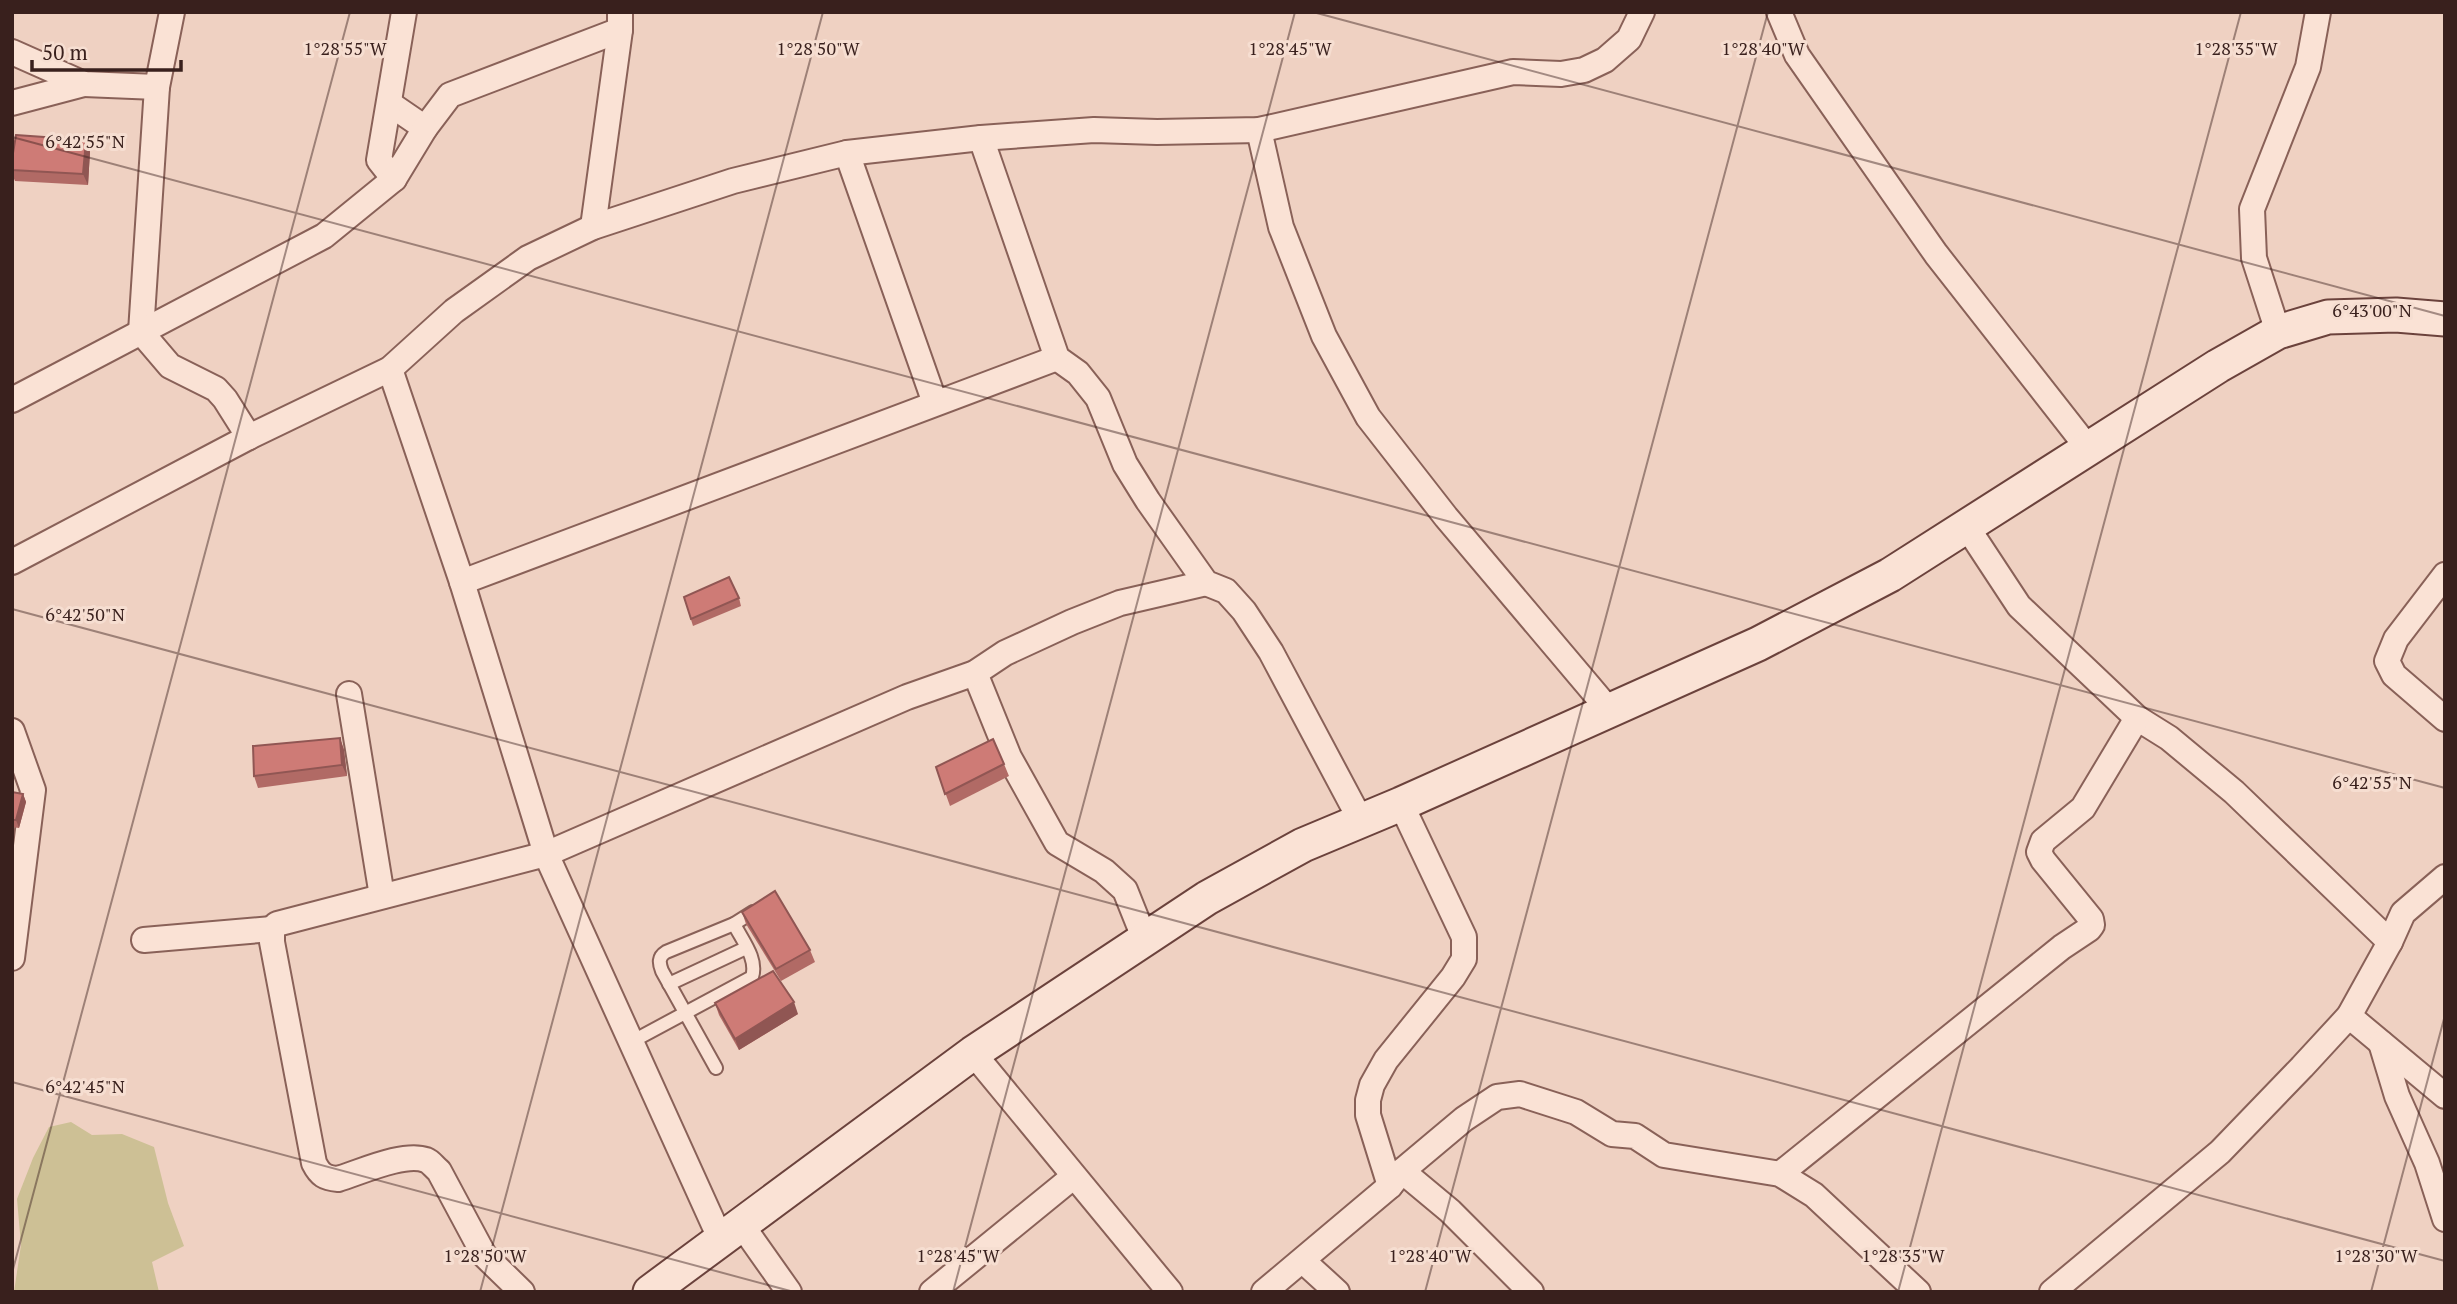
<svg xmlns="http://www.w3.org/2000/svg" width="2457" height="1304" font-family="'PT Serif',serif">
<style>
.green{fill:#cdc095}
.lines{fill:none;stroke-linecap:round;stroke-linejoin:round}
.lane-casing{stroke:#896158;stroke-width:16}
.street-casing{stroke:#896158;stroke-width:28}
.secondary-casing{stroke:#6b423c;stroke-width:37}
.lane{stroke:#fae2d5;stroke-width:12}
.street{stroke:#fae2d5;stroke-width:24}
.secondary{stroke:#fae2d5;stroke-width:33}
.wall{fill:#b16a65}
.shaded-wall{fill:#905653}
.building{fill:#ce7b76;stroke:#905653;stroke-width:2}
.ticks{fill:none;stroke:#39201d;stroke-width:2;stroke-opacity:0.45}
.ticks-label{font-size:18px;text-anchor:middle;fill:#39201d;stroke:#f6ded1;stroke-width:6;stroke-linejoin:round;paint-order:stroke}
</style>
<rect width="100%" height="100%" fill="#efd1c2"/>
<path class="green" d="M71,1122L92,1135L122,1134L154,1147L168,1203L184,1246L152,1262L159,1292H14L21,1245L17,1199L33,1158L49,1127Z"/>
<g class="lines">
<defs>
<g id="lane">
<path d="M669,984L746,948"/>
<path d="M633,1041L752,977C758,959 742,940 734,924"/>
<path d="M716,1068L662,971C659,963 658,957 666,952L734,924L753,912"/>
</g>
<g id="street">
<path d="M172,12L157,87L141,332L170,366L216,389L225,399L249,437"/>
<path d="M1779,12L1797,55L1936,254L2088,448"/>
<path d="M12,52L84,84L157,87"/>
<path d="M12,103L84,84"/>
<path d="M390,104L425,128L450,95L620,30"/>
<path d="M1259,130L1281,227L1324,336L1368,417L1446,517L1609,710"/>
<path d="M981,138L1057,358L1078,373L1098,398L1125,464L1148,501L1206,583L1226,591L1244,611L1271,652L1361,821"/>
<path d="M847,153L935,403"/>
<path d="M394,179L379,160L404,12"/>
<path d="M593,227L620,30V12"/>
<path d="M2278,332L2254,258L2252,209L2308,67L2318,12"/>
<path d="M390,369L462,582L546,854L720,1238"/>
<path d="M12,400L324,236L394,179L425,128"/>
<path d="M1967,527L2019,606L2137,718L2169,738L2234,792L2390,942"/>
<path d="M12,562L249,437L390,369L454,311L528,258L593,227L733,181L847,153L981,138L1094,130L1157,132L1259,130L1513,72L1561,74L1584,70L1605,60L1629,39L1642,12"/>
<path d="M2445,575L2396,639L2387,661L2394,675L2445,719"/>
<path d="M462,582L1057,358"/>
<path d="M975,673L1009,757L1057,843L1104,871L1125,890L1145,940"/>
<path d="M349,694L382,896"/>
<path d="M12,731L33,790L12,958"/>
<path d="M144,940L272,929"/>
<path d="M2349,1016L2445,1096"/>
<path d="M2381,1043L2397,1096L2427,1163L2445,1219"/>
<path d="M973,1053L1170,1292"/>
<path d="M1402,1171L1450,1211L1531,1292"/>
<path d="M1780,1174L2062,947L2089,929L2092,925L2091,919L2043,860L2039,852L2043,841L2083,808L2137,718"/>
<path d="M1390,1186L1368,1115V1100L1372,1085L1386,1060L1453,977L1464,959V937L1401,804"/>
<path d="M741,1224L789,1292"/>
<path d="M1303,1261L1337,1292"/>
<path d="M522,1292L484,1255L439,1171C434,1167 431,1162 426,1160C404,1152 361,1172 338,1179C325,1178 320,1175 314,1163L272,942V929L277,924L546,854L907,697L975,673L1005,653L1072,622L1120,603L1206,583"/>
<path d="M932,1292L1073,1177"/>
<path d="M1264,1292L1390,1186L1402,1171L1464,1119L1497,1097L1520,1094L1576,1112L1612,1134L1635,1136L1664,1155L1780,1174L1814,1195L1918,1292"/>
<path d="M2052,1292L2220,1152L2302,1067L2349,1016L2390,942L2403,913L2445,877"/>
</g>
<path id="secondary" d="M650,1292L973,1053L1207,898L1303,845L1401,804L1758,644L1890,575L2218,366L2278,332L2328,317L2396,315L2445,319"/>
</defs>
<use href="#lane" class="lane-casing"/>
<use href="#street" class="street-casing"/>
<use href="#secondary" class="secondary-casing"/>
<use href="#lane" class="lane"/>
<use href="#street" class="street"/>
<use href="#secondary" class="secondary"/>
</g>
<g class="wall">
<path d="M86,140L90,152L88,185L15,181L12,174V159Z"/>
<path d="M684,597L739,598L741,606L693,626Z"/>
<path d="M340,738L344,750L347,776L258,788L254,776Z"/>
<path d="M1004,764L1009,776L950,806L936,767Z"/>
<path d="M12,792L23,794L26,802L19,828L12,827Z"/>
<path d="M742,912L810,950L815,962L781,981L746,924Z"/>
<path d="M715,1003L798,1014L739,1050L719,1015Z"/>
</g>
<g class="shaded-wall">
<path d="M86,140L90,152L88,185L83,174Z"/>
<path d="M340,738L344,750L347,776L342,765Z"/>
<path d="M23,794L26,802L19,828L16,820Z"/>
<path d="M794,1002L798,1014L739,1050L735,1039Z"/>
</g>
<g class="building">
<path d="M16,135L86,140L83,174L12,170V159Z"/>
<path d="M729,577L739,598L691,619L684,597Z"/>
<path d="M340,738L342,765L254,776L253,746Z"/>
<path d="M993,739L1004,764L945,794L936,767Z"/>
<path d="M12,792L23,794L16,820H12Z"/>
<path d="M775,891L810,950L776,969L742,912Z"/>
<path d="M773,971L794,1002L735,1039L715,1003Z"/>
</g>
<path class="ticks" d="M1313,12L2445,316M12,137L2445,788M12,609L2445,1261M12,1082L794,1292M12,1273L350,12M480,1292L823,12M953,1292L1295,12M1425,1292L1768,12M1898,1292L2241,12M2371,1292L2445,1015"/>
<g class="ticks-label">
<text x="345" y="55">1°28'55"W</text>
<text x="818" y="55">1°28'50"W</text>
<text x="1290" y="55">1°28'45"W</text>
<text x="1763" y="55">1°28'40"W</text>
<text x="2236" y="55">1°28'35"W</text>
<text x="85" y="148">6°42'55"N</text>
<text x="2372" y="317">6°43'00"N</text>
<text x="85" y="621">6°42'50"N</text>
<text x="2372" y="789">6°42'55"N</text>
<text x="85" y="1093">6°42'45"N</text>
<text x="485" y="1262">1°28'50"W</text>
<text x="958" y="1262">1°28'45"W</text>
<text x="1430" y="1262">1°28'40"W</text>
<text x="1903" y="1262">1°28'35"W</text>
<text x="2376" y="1262">1°28'30"W</text>
</g>
<rect width="2457" height="1304" fill="none" stroke="#39201d" stroke-width="28"/>
<path d="M32 60v10h149v-10" fill="none" stroke="#39201d" stroke-width="3.5"/>
<text x="42" y="60" font-size="21" fill="#39201d" stroke="#f6ded1" stroke-width="5" paint-order="stroke">50 m</text>
</svg>
